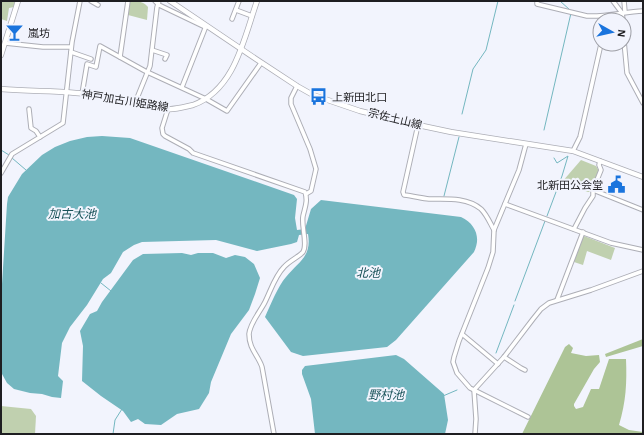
<svg xmlns="http://www.w3.org/2000/svg" width="644" height="435" font-family="'Alegreya Sans','Noto Sans JP',sans-serif">
<style>
.green{fill:#c0d0af}
.forest{fill:#adc496}
.water{fill:#74b7c0}
.lines{fill:none;stroke-linecap:round;stroke-linejoin:round}
.stream{stroke:#74b7c0;stroke-width:1}
.minor-casing{stroke:#adaeb6;stroke-width:5.5}
.major-casing{stroke:#adaeb6;stroke-width:6}
.minor{stroke:#fff;stroke-width:3.5}
.major{stroke:#fff;stroke-width:4.5}
.labels{text-anchor:middle;dominant-baseline:central;stroke-width:4;stroke-linejoin:round;paint-order:stroke}
.poi-label{font-size:11px;fill:#1e1e21;stroke:#f2f4fd;text-anchor:start}
.street-label{font-size:11px;fill:#1e1e21;stroke:#f2f4fd}
.water-label{font-size:12px;font-style:italic;fill:#175158;stroke:#f2f4fd}
</style>
<rect width="100%" height="100%" fill="#f2f4fd"/>
<g class="green">
<path d="M1,1H16L14,7L9,8L7,21L1,19Z"/>
<path d="M130,1C137,1 143,1 148,7L147,20L128,15Z"/>
<path d="M581,160L596,166L599,171L591,192H588L562,182Z"/>
<path d="M583,236H584L615,248L611,260L587,251L583,265L574,262Z"/>
<path d="M1,406L31,409L36,416L35,434H1Z"/>
</g>
<g class="forest">
<path d="M643,339V346L606,357L605,354Z"/>
<path d="M569,344L573,348L571,353L586,356L599,355L600,362L594,369L574,404V406L576,409L583,407L591,389H599L609,359H626C627,383 626,402 619,425L629,430L643,432V434H522L565,347Z"/>
</g>
<g class="water">
<path d="M102,136L130,138L294,195L297,199L295,218L297,230L305,229L311,209L321,200L461,217C476,224 481,238 474,252L396,340L387,347L303,356L291,352L265,317C270,306 278,286 286,277C298,262 312,257 308,234L299,235L297,242L291,244L257,251L216,240L142,242L134,245L123,252L111,273L103,279L87,305L70,327L62,343L58,376L63,381L61,398L52,397L42,394L30,393L14,389L7,383L2,374L1,300L7,204L8,197L22,174L42,155L55,147L70,141L87,137Z"/>
<path d="M182,253L191,255L198,253H213L226,258L235,255L245,257L254,264L260,278L255,294L249,310L231,334L211,382L209,393L199,409L177,414L161,425L145,424L138,419L131,422L123,411L101,396L82,381L83,346L80,331L90,314L97,311L102,302L133,260L143,254Z"/>
<path d="M396,355L404,359L444,394L448,420L445,434H315L311,399L302,374V370L305,366Z"/>
</g>
<g class="lines">
<g class="stream">
<path d="M560,1L570,10"/>
<path d="M462,114L473,69L486,50L498,1"/>
<path d="M544,130L571,13"/>
<path d="M1,150L9,155"/>
<path d="M12,158L26,170"/>
<path d="M444,196L459,137"/>
<path d="M547,216L562,176L568,156L557,163L554,158"/>
<path d="M101,283L111,291"/>
<path d="M515,301L545,221"/>
<path d="M496,353L514,305"/>
<path d="M443,396L457,390"/>
<path d="M113,434L115,420L122,409"/>
</g>
<defs>
<g id="minor">
<path d="M91,1L98,5"/>
<path d="M155,1L159,5L205,27"/>
<path d="M537,1V4L587,16C606,17 624,12 643,11"/>
<path d="M613,1L622,13L623,20"/>
<path d="M624,1L625,12"/>
<path d="M236,10L252,16"/>
<path d="M232,19L239,1"/>
<path d="M624,41L627,73L643,103"/>
<path d="M5,43L43,47H71"/>
<path d="M152,50L167,55L165,59"/>
<path d="M71,52L91,59"/>
<path d="M120,57L128,1"/>
<path d="M297,86L291,98V104L310,149L316,169L311,191L306,194"/>
<path d="M182,87L206,26"/>
<path d="M82,94L87,64L96,67L100,46L145,71L206,99L227,111L261,63"/>
<path d="M135,103L150,66L157,7L159,1"/>
<path d="M29,109L31,128L36,131L40,137"/>
<path d="M168,109L162,128L163,134L165,136L189,149L193,153L305,192C308,201 305,207 303,216C301,226 308,244 303,252C300,256 289,261 284,267C275,276 271,290 265,302C260,312 250,323 249,334C249,349 258,355 262,367L274,434"/>
<path d="M418,125L403,192L404,195C413,196 421,198 429,199C446,199 467,197 481,209C487,215 490,223 494,230"/>
<path d="M526,144L519,170L494,230L493,252L488,268L459,341L454,357L453,362L457,373L470,388L528,417"/>
<path d="M573,151L580,137L601,44"/>
<path d="M1,173L12,154L63,123L72,42L80,1"/>
<path d="M593,190L643,210"/>
<path d="M505,204L611,243L643,250"/>
<path d="M574,229L585,208L593,196V190L601,170L599,165L600,161"/>
<path d="M557,300L583,232"/>
<path d="M462,334L498,364"/>
<path d="M504,357L521,368L525,370"/>
<path d="M474,390L504,357L533,319L541,309L549,303L591,290L643,271"/>
<path d="M474,390L476,419L475,434"/>
</g>
<g id="major">
<path d="M170,1L256,59L297,86L313,95L360,111L418,125L451,132L573,151L643,177"/>
<path d="M1,55L18,1"/>
<path d="M1,89C34,92 69,90 101,96C123,100 144,108 166,109C175,110 184,107 193,105C235,90 244,38 257,1"/>
</g>
</defs>
<use href="#minor" class="minor-casing"/>
<use href="#major" class="major-casing"/>
<use href="#minor" class="minor"/>
<use href="#major" class="major"/>
</g>
<defs>
<symbol id="bar-bare" viewBox="-9 -9 18 18"><path d="M-6-5H6L.8 .8V4.5H3.5V6h-7V4.5H-.8V.8Z" fill="#1a74dd" stroke="#f2f4fd" stroke-width="2.5" paint-order="stroke"/></symbol>
<symbol id="bus-bare" viewBox="-9 -9 18 18"><path d="M-5-6H5V4H4V6H2V4H-2V6H-4V4H-5ZM-3.5-4V0h7V-4ZM-3.5 1.2v1.5H-2V1.2ZM2 1.2v1.5H3.5V1.2Z" fill="#1a74dd" stroke="#f2f4fd" stroke-width="2.5" paint-order="stroke"/></symbol>
<symbol id="civic-bare" viewBox="-9 -9 18 18"><path d="M-.6-6.5H3V-4.5H.6V-3L4-1V1h2V6H-6V1h2V-1L-.6-3ZM-1.2 2.5V6h2.4V2.5Z" fill="#1a74dd" stroke="#f2f4fd" stroke-width="2.5" paint-order="stroke"/></symbol>
</defs>
<g fill-rule="evenodd">
<use href="#bar-bare" x="2" y="20" width="25" height="25"/>
<use href="#bus-bare" x="306" y="84" width="25" height="25"/>
<use href="#civic-bare" x="604" y="172" width="25" height="25"/>
</g>
<g class="labels">
<g class="poi-label">
<text x="28" y="33">嵐坊</text>
<text x="332" y="97">上新田北口</text>
<text x="603" y="185" text-anchor="end">北新田公会堂</text>
</g>
<g class="street-label">
<text transform="translate(125 101) rotate(9)">神戸加古川姫路線</text>
<text transform="translate(395 119) rotate(14)">宗佐土山線</text>
</g>
<g class="water-label">
<text x="72" y="214">加古大池</text>
<text x="368" y="273">北池</text>
<text x="386" y="395">野村池</text>
</g>
</g>
<rect width="644" height="435" fill="none" stroke="#1e1e21" stroke-width="4"/>
<g transform="translate(612 32) rotate(98)"><circle r="19" fill="#f2f4fd" stroke="#9d9ea5"/>
<path d="M0-3L7 15L0 10L-7 15Z" fill="#1a74dd"/>
<text y="-6" font-size="11" font-weight="bold" text-anchor="middle" fill="#1e1e21">N</text>
</g>
</svg>
